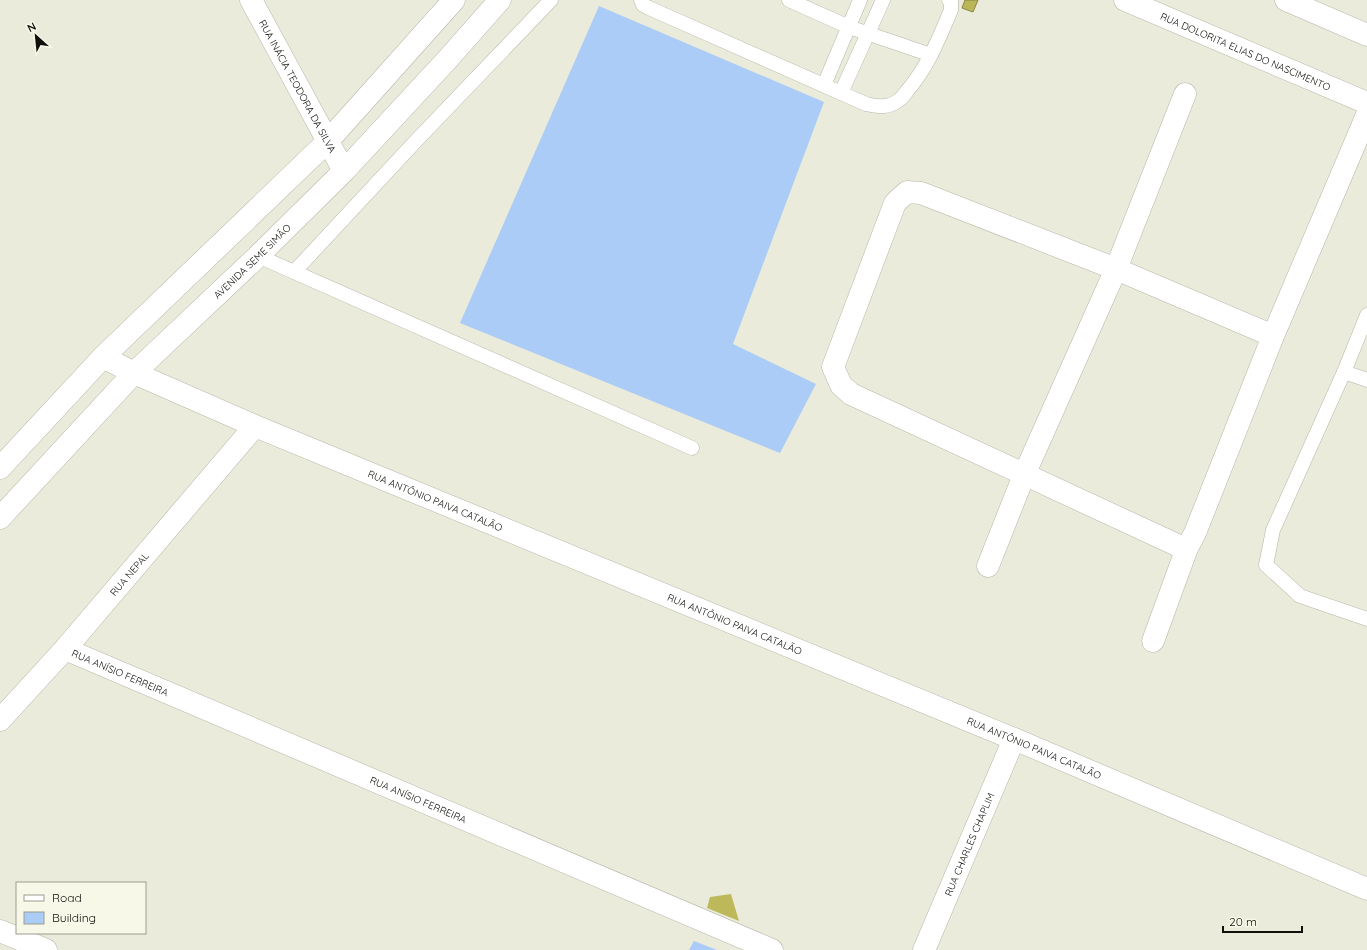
<svg xmlns="http://www.w3.org/2000/svg" width="1367" height="950" font-family="Quicksand,sans-serif">
<style>
.forest{fill:#bdb95b}
.water{fill:#bbb759;stroke:#888542}
.building{fill:#aaccf6}
.lines{fill:none;stroke-linecap:round;stroke-linejoin:round}
.service-casing{stroke:#b6b6a8;stroke-width:15}
.minor-casing{stroke:#b6b6a8;stroke-width:23}
.tertiary-casing{stroke:#b6b6a8;stroke-width:23}
.service{stroke:#fff;stroke-width:14}
.minor{stroke:#fff;stroke-width:22}
.tertiary{stroke:#fff;stroke-width:22}
.labels{text-anchor:middle;dominant-baseline:central;stroke-width:3;stroke-linejoin:round;paint-order:stroke}
.street-label{font-size:10px;fill:#11110c;stroke:#f8f8e9}
</style>
<rect width="100%" height="100%" fill="#ebebdb"/>
<path class="forest" d="M731,894L739,921L707,908L710,897Z"/>
<path class="water" d="M965,0H978L973,12L962,8Z"/>
<g class="building">
<path d="M599,6L824,102L733,344L816,384L780,453L460,323Z"/>
<path d="M694,941L717,950H689Z"/>
</g>
<g class="lines">
<defs>
<g id="service">
<path d="M641,0L643,5L649,8L866,104C878,107 889,108 899,100C902,98 905,94 907,91C928,67 939,38 951,10V2L949,0"/>
<path d="M789,0L849,27L931,55"/>
<path d="M824,85L860,0"/>
<path d="M841,93L883,0"/>
<path d="M258,256L692,448"/>
<path d="M294,272L413,144L551,0"/>
<path d="M1367,315L1344,372L1273,530L1266,565L1300,596L1367,619"/>
<path d="M1344,372L1367,380"/>
</g>
<g id="minor">
<path id="s1" d="M251,0L344,171"/>
<path d="M1273,336L1116,269L921,193L907,192L895,203L833,367L841,385L851,394L1177,545L1187,548L1195,533L1273,336L1367,115"/>
<path id="s2" d="M103,357L134,373L255,426L1014,739L1367,889"/>
<path d="M988,566L1024,475L1116,269L1185,94"/>
<path d="M1153,641L1187,548"/>
<path id="s3" d="M65,649L772,950"/>
<path id="s4" d="M0,720L65,649L255,426"/>
<path d="M0,931L46,950"/>
<path id="s5" d="M924,950L1014,739"/>
</g>
<g id="tertiary">
<path id="s6" d="M1125,0L1367,103"/>
<path d="M1286,0L1367,35"/>
<path d="M0,468L103,357L327,142L454,0"/>
<path id="s7" d="M0,518L134,373L258,256L344,171L446,61L500,0"/>
</g>
</defs>
<use href="#service" class="service-casing"/>
<use href="#minor" class="minor-casing"/>
<use href="#tertiary" class="tertiary-casing"/>
<use href="#service" class="service"/>
<use href="#minor" class="minor"/>
<use href="#tertiary" class="tertiary"/>
</g>
<g class="labels">
<g class="street-label">
<text stroke="none"><textPath href="#s6" startOffset="131">RUA DOLORITA ELIAS DO NASCIMENTO</textPath></text>
<text stroke="none"><textPath href="#s1" startOffset="98">RUA INÁCIA TEODORA DA SILVA</textPath></text>
<text stroke="none"><textPath href="#s7" startOffset="360">AVENIDA SEME SIMÃO</textPath></text>
<text stroke="none"><textPath href="#s2" startOffset="362">RUA ANTÔNIO PAIVA CATALÃO</textPath></text>
<text stroke="none"><textPath href="#s4" startOffset="195">RUA NEPAL</textPath></text>
<text stroke="none"><textPath href="#s2" startOffset="686">RUA ANTÔNIO PAIVA CATALÃO</textPath></text>
<text stroke="none"><textPath href="#s3" startOffset="60">RUA ANÍSIO FERREIRA</textPath></text>
<text stroke="none"><textPath href="#s2" startOffset="1010">RUA ANTÔNIO PAIVA CATALÃO</textPath></text>
<text stroke="none"><textPath href="#s3" startOffset="384">RUA ANÍSIO FERREIRA</textPath></text>
<text stroke="none"><textPath href="#s5" startOffset="115">RUA CHARLES CHAPLIM</textPath></text>
</g>
</g>
<rect x="16" y="882" width="130" height="52" fill="#f8f8e9" stroke="#9c9c91"/>
<rect x="24" y="895" width="20" height="6" fill="#ffffff" stroke="#9c9c91"/>
<text x="52" y="902" font-size="12" fill="#11110c">Road</text>
<rect x="24" y="912" width="20" height="12" fill="#aaccf6" stroke="#9c9c91"/>
<text x="52" y="922" font-size="12" fill="#11110c">Building</text>
<g transform="translate(36 36) rotate(333)" stroke="#f8f8e9" stroke-width="3" paint-order="stroke">
<path d="M0-3L7 15L0 10L-7 15Z" fill="#11110c"/>
<text y="-6" font-size="11" font-weight="bold" text-anchor="middle" fill="#11110c">N</text>
</g>
<path d="M1223 926v6h79v-6" fill="none" stroke="#11110c" stroke-width="2"/>
<text x="1229" y="926" font-size="12" fill="#11110c" stroke="#f8f8e9" stroke-width="3" paint-order="stroke">20 m</text>
</svg>
